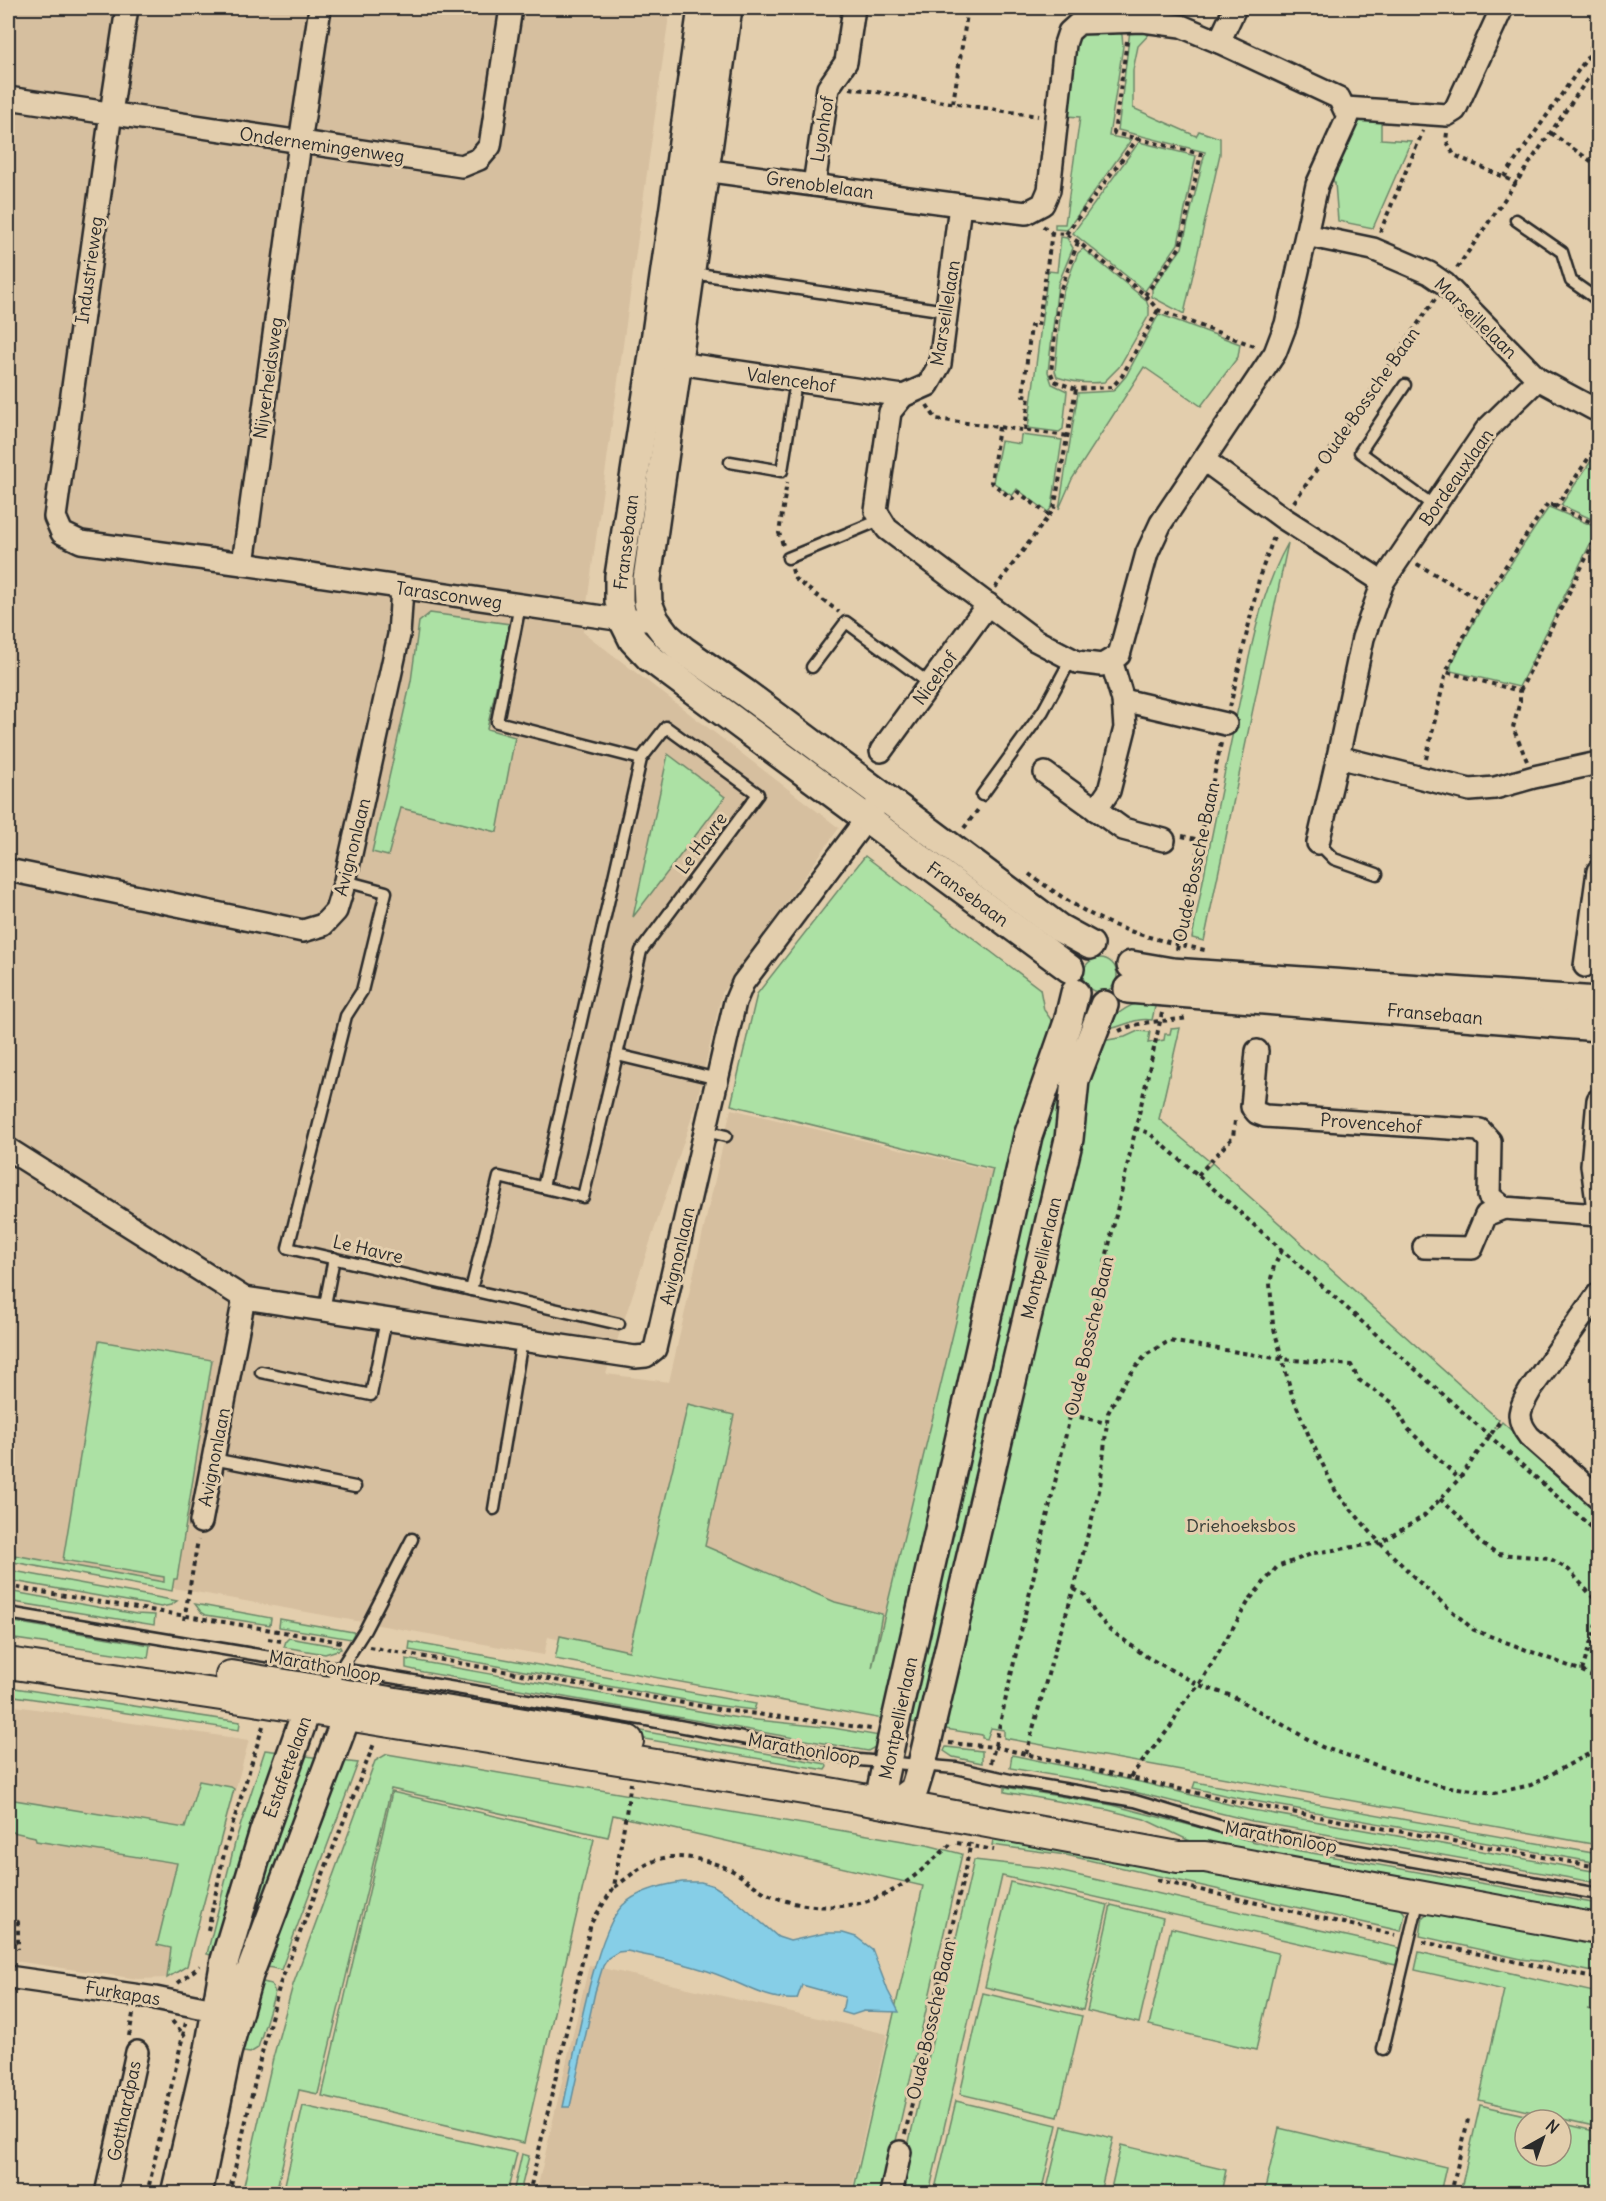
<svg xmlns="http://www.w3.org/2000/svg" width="1606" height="2201" font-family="Delius,sans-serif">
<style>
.built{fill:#d6bf9f}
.green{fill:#ace1a4;stroke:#6c8668;stroke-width:1.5}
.water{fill:#86cee7;stroke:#628d9c;stroke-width:1.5}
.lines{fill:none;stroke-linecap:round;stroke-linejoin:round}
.service-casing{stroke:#2b2b2b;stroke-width:15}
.minor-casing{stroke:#2b2b2b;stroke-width:26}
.tertiary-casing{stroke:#2b2b2b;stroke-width:32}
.secondary-casing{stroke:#2b2b2b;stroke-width:34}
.path{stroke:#2b2b2b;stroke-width:4;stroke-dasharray:4.5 4.5;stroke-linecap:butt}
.service{stroke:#e3cead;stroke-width:10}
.minor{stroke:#e3cead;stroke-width:21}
.tertiary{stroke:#e3cead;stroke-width:27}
.secondary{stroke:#e3cead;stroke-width:30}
.labels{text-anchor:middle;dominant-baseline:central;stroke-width:6;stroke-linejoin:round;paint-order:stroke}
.street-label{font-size:18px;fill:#2b2b2b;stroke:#e3cead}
.park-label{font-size:18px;fill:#383d37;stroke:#e3cead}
</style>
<rect width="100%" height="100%" fill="#e3cead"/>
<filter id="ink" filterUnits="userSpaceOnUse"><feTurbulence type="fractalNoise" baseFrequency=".0167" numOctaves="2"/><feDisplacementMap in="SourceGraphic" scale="12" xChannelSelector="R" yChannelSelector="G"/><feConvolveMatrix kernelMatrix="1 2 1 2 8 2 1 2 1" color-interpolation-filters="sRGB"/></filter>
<g filter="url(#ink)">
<g class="built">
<path d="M8,8H670L583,632L839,828L722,993L696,1105L606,1374L669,1382L731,1109L996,1172L873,1711L548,1637L544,1655L8,1558Z"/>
<path d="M8,1705L249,1740L187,1966L167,1978L138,1979L8,1960Z"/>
<path d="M589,1965L887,2034L851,2193L536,2194Z"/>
</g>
<g class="green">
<path d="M1155,28L1138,46L1133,70V108L1196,136L1199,131L1220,138V154L1184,314L1152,297V289L1182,248L1205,152L1118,130L1130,30Z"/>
<path d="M1118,31L1122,35L1123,46L1109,136L1131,140L1067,230L1055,229V224H1065L1080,117L1066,116L1078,39L1082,34Z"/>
<path d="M1355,117L1381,121V139L1411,141L1373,228L1338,221L1335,183L1330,177Z"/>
<path d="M1139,142L1196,156L1178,244L1145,291L1073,233Z"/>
<path d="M1061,237L1067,238L1073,248L1058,284L1048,372L1052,384L1067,391L1063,429L1059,432L1028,428L1048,271L1057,272Z"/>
<path d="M1083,249L1146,300L1149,308V315L1119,367L1104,382C1089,384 1072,382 1057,377L1055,371L1062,295L1078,253Z"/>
<path d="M1159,314L1240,344L1238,357L1201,406L1144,367L1072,479L1059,509L1078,393L1113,391L1126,376Z"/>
<path d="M1021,435L1062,440L1052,507L1048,512L1017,489L1012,496L993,482L1001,441L1020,444Z"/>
<path d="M1598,451V522L1561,505Z"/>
<path d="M1549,507L1598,528L1519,687L1451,671V665L1483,605Z"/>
<path d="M1288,543L1204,941L1192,938C1206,863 1221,788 1237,713C1250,655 1259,595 1288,543Z"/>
<path d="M430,613L510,624L487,729L515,737L497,832L401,808L388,856L372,852L411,681L419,622Z"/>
<path d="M668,754L725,797L633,917Z"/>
<path d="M865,856L1040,989L1044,1010L1054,1024L888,1720L555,1659L560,1636L629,1651L688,1404L734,1415L705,1546L835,1602L882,1614L872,1668L993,1169L731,1105L757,994Z"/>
<circle cx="1100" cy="975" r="17"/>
<path d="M1157,998L1152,1020C1131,1017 1121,1030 1100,1030C1119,1011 1131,1002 1157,998Z"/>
<path d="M1180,1028L1159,1119L1209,1161L1204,1166L1206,1169L1212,1163L1499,1420L1495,1427L1497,1429L1502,1422L1598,1509V1845L1004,1738V1730L991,1728L987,1739L982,1738V1735L939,1728L1079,1090L1102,1041L1125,1037L1138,1031L1150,1032L1148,1043L1164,1040L1165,1034H1170L1171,1029Z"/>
<path d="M1082,1043L921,1724L907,1721L1038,1124Z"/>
<path d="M99,1341L212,1360L177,1579H174L172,1591L8,1561V1554L164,1582V1577L63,1560Z"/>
<path d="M8,1570L177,1601L171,1605L161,1607L8,1580Z"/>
<path d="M8,1591L136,1614L155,1615L154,1625L8,1601Z"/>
<path d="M195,1604L271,1618L270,1625L206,1615L201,1612Z"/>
<path d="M280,1619L353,1632L354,1633L351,1639L279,1627Z"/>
<path d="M8,1621L150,1645L148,1658L8,1638Z"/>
<path d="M289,1638L340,1647L341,1649L325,1654L284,1647L286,1641Z"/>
<path d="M410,1642L756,1704L754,1710L713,1705L409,1650Z"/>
<path d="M406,1659L738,1718L833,1728L880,1736L877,1746L868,1751L423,1672L406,1668Z"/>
<path d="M8,1687L240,1722L239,1730L8,1695Z"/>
<path d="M402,1688L826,1764L827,1767L825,1770L400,1697Z"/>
<path d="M946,1747L982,1751V1763L953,1757L944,1751Z"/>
<path d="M265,1750L280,1752L215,1956L207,1954L236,1839Z"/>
<path d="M387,1754L927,1845L962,1854L884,2193H853L923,1886L613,1815L608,1837L391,1789L318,2094L299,2090L276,2193L242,2194L273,2058L293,1985L375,1761Z"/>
<path d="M301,1755L319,1758L243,1961L232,1959Z"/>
<path d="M1012,1755L1140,1782L1247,1809L1598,1872V1883L1252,1821L1098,1783L1010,1768Z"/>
<path d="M340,1761L358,1763L281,1970L263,1966Z"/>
<path d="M199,1781L231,1787L234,1789L187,1966L167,1978L171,1948L157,1945L177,1863L36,1841L35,1837L8,1831V1799L185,1828Z"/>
<path d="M1195,1782L1598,1854V1863L1237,1798L1193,1788Z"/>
<path d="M1005,1787L1112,1805L1267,1845L1598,1904V1920L1215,1850L1188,1840L1144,1819L1108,1810L1005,1792Z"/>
<path d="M392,1792L594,1839L524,2143L322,2096Z"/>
<path d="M995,1831L1397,1903L1405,1914L1401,1931L1066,1855L992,1845Z"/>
<path d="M974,1860L1045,1868L1400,1948L1396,1965L1002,1876L929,2193L897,2194Z"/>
<path d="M1010,1882L1108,1905L1083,2010L985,1987Z"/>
<path d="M1111,1905L1163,1918L1139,2023L1087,2011Z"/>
<path d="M1433,1909L1598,1939V1973L1545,1962L1521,1959L1420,1936L1423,1917Z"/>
<path d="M1171,1928L1278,1953L1256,2050L1149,2025Z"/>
<path d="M1419,1952L1598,1993V2011L1587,2009L1598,2012V2127L1479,2100L1504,1990L1415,1970Z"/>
<path d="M259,1981L271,1984L275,1992L258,2048L250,2053L236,2051Z"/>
<path d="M983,1993L1082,2016L1058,2117L960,2094Z"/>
<path d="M956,2101L1057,2125L1041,2193H934Z"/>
<path d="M1480,2105L1547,2120H1525V2156H1561V2123L1598,2132V2193H1460Z"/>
<path d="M303,2106L517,2153L507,2193H283Z"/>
<path d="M1062,2126L1113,2138L1100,2193H1046Z"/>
<path d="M1279,2128L1446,2167L1440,2193H1264Z"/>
<path d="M1121,2145L1226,2170L1221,2193H1110Z"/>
<path d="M522,2154L529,2156L520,2193H513Z"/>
</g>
<path class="water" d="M682,1882H701L714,1886L733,1898L778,1937L790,1941L826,1933H843L856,1937L872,1949L888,1991L899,2012L864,2011L852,2015L842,2012L845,1997L802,1985L797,1999C768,2002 740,1982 713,1973C686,1963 656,1958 627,1951L618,1952L608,1958L603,1966L595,1992L570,2107H563C573,2063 594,1933 623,1905C638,1891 662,1885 682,1882Z"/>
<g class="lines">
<defs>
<g id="service">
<path d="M1516,220L1562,252L1571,281L1598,300"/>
<path d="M692,273L946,311"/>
<path d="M1405,385L1360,452L1434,506"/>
<path d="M730,462L782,471L796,381"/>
<path d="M788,558L880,520"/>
<path d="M520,605L497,722L641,759"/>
<path d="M812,667L846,622L930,684"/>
<path d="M982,795L1043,711L1071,659"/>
<path d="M1318,843L1334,859L1377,874"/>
<path d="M345,881L386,892L362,991L346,1016L288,1248L471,1290L499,1177L583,1197L617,1055L718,1079"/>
<path d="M706,1131L726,1136"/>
<path d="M543,1187L641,759L666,727L758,794L641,951L617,1055"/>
<path d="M471,1290L619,1324"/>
<path d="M324,1310L334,1258"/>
<path d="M261,1372L371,1395L386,1320"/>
<path d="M213,1459L355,1487"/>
<path d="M494,1509L522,1340"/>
<path d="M8,1613L647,1720L859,1760L956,1768L1010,1780L1135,1801L1219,1826L1598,1894"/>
<path d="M327,1690L365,1630L412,1539"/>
<path d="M1383,2049L1419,1898"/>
</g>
<g id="minor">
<path d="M127,8L111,113L55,517L62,533L81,542L243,564L300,143L320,8"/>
<path d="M1219,42L1235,8"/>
<path d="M8,98L462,166L479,159L490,146L511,8"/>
<path d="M1345,108L1447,115L1455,110L1502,8"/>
<path d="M689,168L960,205"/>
<path d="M814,185L828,88L846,62L854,8"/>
<path d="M1306,235L1317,185L1348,117L1339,98L1219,42L1181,26L1143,21L1079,23L1069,32L1065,44L1049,190L1043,204L1026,213L960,205L940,364L928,385L903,396L890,412L876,511L887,529L1035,640L1077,662L1102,665L1119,655L1147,553L1161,523L1275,353L1286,324L1306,235L1373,249L1429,273L1445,284L1538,379"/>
<path d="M678,363L903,396"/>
<path d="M1598,402L1594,409L1538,379L1486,430L1383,582L1363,638L1338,757L1470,790L1495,788L1534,777L1598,763"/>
<path d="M1204,460L1283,518L1383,582"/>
<path d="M243,564L623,620H655"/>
<path d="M1123,700L1226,724"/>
<path d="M881,751L988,604"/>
<path d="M1045,773L1123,829L1164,840"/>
<path d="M1096,810L1109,791L1125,728L1123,700L1111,660"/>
<path d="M1318,843L1338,757"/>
<path d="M8,870L303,931L323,925L336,911L345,881L399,635L402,588"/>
<path d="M1585,966L1598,871"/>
<path d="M1257,1051L1252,1107L1257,1113L1265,1116L1480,1130L1490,1141L1489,1196L1504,1208L1598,1215"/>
<path d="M1598,1100L1592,1165L1598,1209"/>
<path d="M8,1149L244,1298L635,1357L646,1356L655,1349L735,1002L743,983L876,806"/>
<path d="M1424,1247L1472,1248L1486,1215L1504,1208"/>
<path d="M1598,1294L1531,1389C1520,1408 1514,1417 1529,1436L1598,1497"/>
<path d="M201,1522L244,1298"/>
<path d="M8,1977L155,1998L229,2013"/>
<path d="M106,2194L137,2052"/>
<path d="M891,2194L900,2152"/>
</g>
<g id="tertiary">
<path d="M702,8L652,362L619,576V601L623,620L633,640L650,658L1070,969"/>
<path d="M728,8L647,579L648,603L655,620L667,636L683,650L745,693L1059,928L1090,945"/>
<path d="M1131,965L1172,972L1598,1001"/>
<path d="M1128,989L1598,1027"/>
<path d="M1075,993L1068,1022L1028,1136L893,1733L882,1785L892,1806L914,1790L922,1764L1069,1139L1075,1080L1104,1005"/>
<path d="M175,2194L209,2049L225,1960L264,1831L307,1709L327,1690L347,1715L249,1975L227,2053L198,2194"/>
</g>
<g id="secondary">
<path d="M8,1663L254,1700L835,1794L1178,1857H1205L1598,1929"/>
<path d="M231,1676L628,1741"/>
</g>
</defs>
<use href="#service" class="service-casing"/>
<use href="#minor" class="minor-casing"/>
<use href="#tertiary" class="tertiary-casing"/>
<use href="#secondary" class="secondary-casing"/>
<g class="path">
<path d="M1040,8L1059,10L1063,12"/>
<path d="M1127,41L1114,133L1201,154L1180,247L1145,295"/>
<path d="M850,88L1038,116"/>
<path d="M953,103L968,8"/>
<path d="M1447,133L1446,140L1454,155L1517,183"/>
<path d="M1551,133L1598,166"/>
<path d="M1504,177L1589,55L1593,39L1598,8"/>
<path d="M1043,226L1052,233L1066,234L1078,242L1145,295L1158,310L1257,347"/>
<path d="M1380,232L1423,131"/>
<path d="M1066,234L1138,138"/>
<path d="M1078,242L1059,294L1051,373L1054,381L1076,389L1112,387L1122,376L1158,310"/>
<path d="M1457,268L1598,64"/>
<path d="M927,405L936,419L1068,436"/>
<path d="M999,427L991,482L1012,499L1018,492L1050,516"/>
<path d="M1025,430L1029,396L1023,395L1031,326H1038L1052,233"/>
<path d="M1598,444L1556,507L1598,525"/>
<path d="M1294,502L1435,299"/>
<path d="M783,545L779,533L787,482"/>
<path d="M1417,564L1482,601"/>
<path d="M792,569L795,579L839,612"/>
<path d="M995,588L1054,509L1076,389"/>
<path d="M1520,691L1598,534"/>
<path d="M1230,707L1260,575L1275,534"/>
<path d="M1426,759L1446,672"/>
<path d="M1527,761L1513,728L1520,701V691L1446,672L1482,601L1548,503L1556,507"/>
<path d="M964,828L980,807"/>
<path d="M1182,836L1200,840"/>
<path d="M1029,874C1054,892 1087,915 1116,926C1144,937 1175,944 1205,950"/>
<path d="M1177,950L1221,743"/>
<path d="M1119,1031C1141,1020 1164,1022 1188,1018"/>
<path d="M1135,1128L1149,1133L1198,1175L1598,1533"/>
<path d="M1198,1175L1233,1137L1235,1121L1238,1118"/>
<path d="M1282,1250L1274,1266L1270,1283L1273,1325L1292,1395L1309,1436L1336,1492L1380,1543L1422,1585L1474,1630L1582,1671L1598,1679"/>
<path d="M1071,1415L1107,1423"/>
<path d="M1440,1499L1460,1517L1479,1542L1497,1554L1549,1558L1569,1570L1598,1603"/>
<path d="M8,1586C118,1606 230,1622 341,1642"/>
<path d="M1074,1589L1085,1595L1094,1612L1109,1629L1147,1657L1199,1685L1232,1696L1322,1747L1436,1785L1494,1793L1531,1785L1598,1749"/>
<path d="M184,1620L198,1540"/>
<path d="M268,1639L281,1641"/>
<path d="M369,1647L723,1710L831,1723L871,1729"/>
<path d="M1582,1671L1598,1618"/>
<path d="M949,1743L995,1747L1236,1802L1598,1867"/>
<path d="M1026,1754L1055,1649L1074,1589L1100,1487L1108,1413L1123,1384L1136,1367L1146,1355L1169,1341L1281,1359L1351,1365L1359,1380L1393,1403L1408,1429L1459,1479"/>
<path d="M991,1763L1162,1013"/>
<path d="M1130,1777L1171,1726L1181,1706L1199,1685L1250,1599L1277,1567L1314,1553L1380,1543L1424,1516L1459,1479L1501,1420"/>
<path d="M957,1843L994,1850"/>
<path d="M1157,1880L1395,1935"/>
<path d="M615,1887C631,1875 650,1858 671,1857C692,1856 714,1862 733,1871C745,1878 755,1888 768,1894C803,1911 853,1911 888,1893C912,1881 933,1860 953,1842"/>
<path d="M8,1920L18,1922V1949"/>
<path d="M208,1930L225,1849L263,1726"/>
<path d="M1423,1942L1598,1979"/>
<path d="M178,1983L200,1966"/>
<path d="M172,2021L185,2036"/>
<path d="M129,2036L133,2014"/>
<path d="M905,2134L971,1843"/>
<path d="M147,2194L186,2022"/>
<path d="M229,2194L260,2060L280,1984L375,1741"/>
<path d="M529,2194L591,1923L614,1887L631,1783"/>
<path d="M1451,2194L1469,2115"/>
</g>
<use href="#service" class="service"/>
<use href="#minor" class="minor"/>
<use href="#tertiary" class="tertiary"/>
<use href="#secondary" class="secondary"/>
</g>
</g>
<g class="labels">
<g class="street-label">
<text transform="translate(822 129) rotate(-81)">Lyonhof</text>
<text transform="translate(322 145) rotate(8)">Ondernemingenweg</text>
<text transform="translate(820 185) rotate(8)">Grenoblelaan</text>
<text transform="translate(89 270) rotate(-82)">Industrieweg</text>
<text transform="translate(945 313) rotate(-81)">Marseillelaan</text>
<text transform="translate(1476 318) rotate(44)">Marseillelaan</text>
<text transform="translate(268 378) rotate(-82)">Nijverheidsweg</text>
<text transform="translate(791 380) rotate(8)">Valencehof</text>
<text transform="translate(1368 396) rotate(-55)">Oude Bossche Baan</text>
<text transform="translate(1456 477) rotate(-55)">Bordeauxlaan</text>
<text transform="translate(626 542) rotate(-83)">Fransebaan</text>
<text transform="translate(449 595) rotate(8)">Tarasconweg</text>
<text transform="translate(935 678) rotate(-54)">Nicehof</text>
<text transform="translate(701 843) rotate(-53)">Le Havre</text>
<text transform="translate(352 847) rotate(-76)">Avignonlaan</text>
<text transform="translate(1196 862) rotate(-78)">Oude Bossche Baan</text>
<text transform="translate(968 894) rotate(36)">Fransebaan</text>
<text transform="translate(1435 1014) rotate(5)">Fransebaan</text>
<text transform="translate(1371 1123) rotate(4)">Provencehof</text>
<text transform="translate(368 1249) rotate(13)">Le Havre</text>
<text transform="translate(677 1256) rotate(-77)">Avignonlaan</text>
<text transform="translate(1041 1258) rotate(-77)">Montpellierlaan</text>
<text transform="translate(1089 1336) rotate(-77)">Oude Bossche Baan</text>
<text transform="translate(214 1457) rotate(-79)">Avignonlaan</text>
<text transform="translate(325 1666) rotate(10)">Marathonloop</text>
<text transform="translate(898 1718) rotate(-78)">Montpellierlaan</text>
<text transform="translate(804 1749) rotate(10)">Marathonloop</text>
<text transform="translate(287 1767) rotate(-70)">Estafettelaan</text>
<text transform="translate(1281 1837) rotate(10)">Marathonloop</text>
<text transform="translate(123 1993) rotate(9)">Furkapas</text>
<text transform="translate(931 2020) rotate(-77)">Oude Bossche Baan</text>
<text transform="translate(124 2111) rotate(-78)">Gotthardpas</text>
</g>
<g class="park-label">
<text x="1241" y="1525">Driehoeksbos</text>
</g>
</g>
<rect width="1606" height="2201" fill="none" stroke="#e3cead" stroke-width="30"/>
<rect x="15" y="15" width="1576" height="2171" fill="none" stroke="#2b2b2b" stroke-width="2" filter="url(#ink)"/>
<g transform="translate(1543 2138) rotate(40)"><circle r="28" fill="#e3cead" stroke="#998d79" stroke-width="1.5"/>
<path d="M0-4.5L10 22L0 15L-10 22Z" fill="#2b2b2b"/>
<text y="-9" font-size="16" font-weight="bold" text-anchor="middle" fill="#2b2b2b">N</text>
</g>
</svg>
